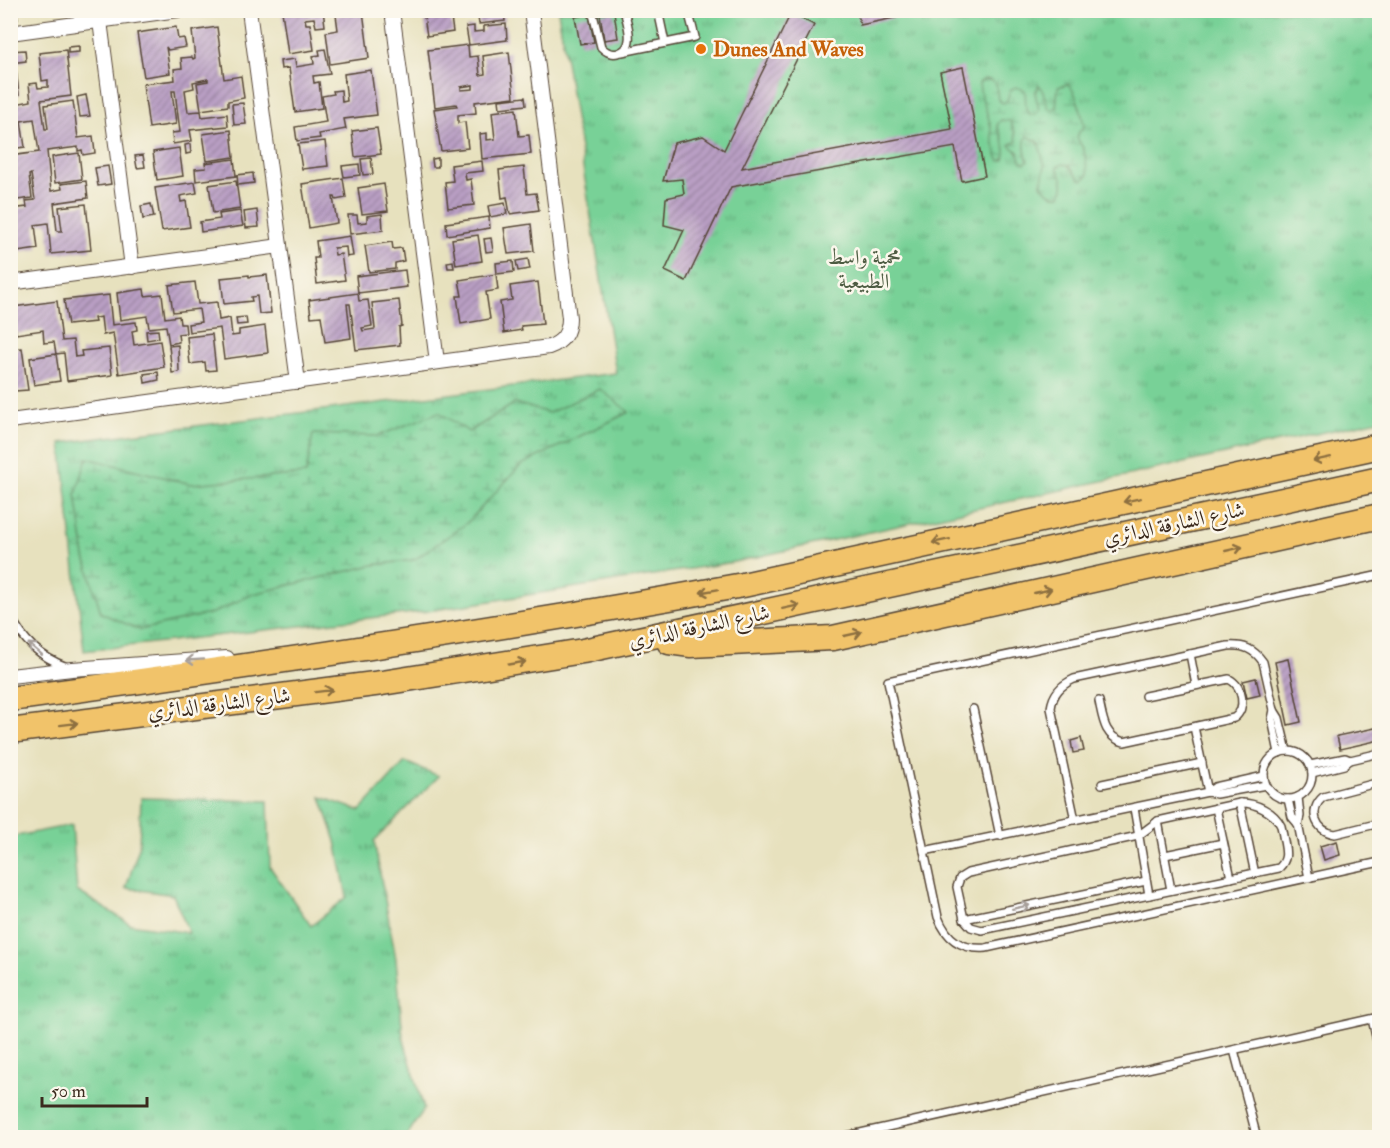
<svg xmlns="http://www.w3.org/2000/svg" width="1390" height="1148" font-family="'IM FELL Double Pica',Amiri,serif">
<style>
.grass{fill:url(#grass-tufts);stroke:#5a7e5a;stroke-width:1.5}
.wetland{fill:url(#wetland-marsh);stroke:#5a7e5a;stroke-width:1.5}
.building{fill:url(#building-hatch);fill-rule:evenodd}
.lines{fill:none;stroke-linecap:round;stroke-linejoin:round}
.service-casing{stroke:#554536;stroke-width:10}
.minor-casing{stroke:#554536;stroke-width:16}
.motorway-casing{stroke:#554536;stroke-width:27}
.service{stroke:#fff;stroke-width:7}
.minor{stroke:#fff;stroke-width:14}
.motorway{stroke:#f1c36a;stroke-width:24}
.oneway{stroke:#8d6f40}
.oneway2{stroke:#a79f9a}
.food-dot{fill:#e8710a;stroke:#fbf7ec;stroke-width:2}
.labels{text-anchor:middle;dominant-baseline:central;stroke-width:5;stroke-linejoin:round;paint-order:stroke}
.food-label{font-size:21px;font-weight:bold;fill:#c56008;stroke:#fbf7ec;text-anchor:start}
.park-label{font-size:21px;fill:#4d5c42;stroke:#fbf7ec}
.street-label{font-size:21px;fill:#3b2a1e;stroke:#fbf7ec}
</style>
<defs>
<pattern id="grass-tufts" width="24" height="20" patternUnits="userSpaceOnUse" patternTransform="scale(1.5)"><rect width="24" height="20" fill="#78d197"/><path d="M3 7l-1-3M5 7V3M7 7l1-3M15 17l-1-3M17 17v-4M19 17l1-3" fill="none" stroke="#64aa7b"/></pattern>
<pattern id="wetland-marsh" width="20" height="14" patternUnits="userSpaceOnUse" patternTransform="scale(1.5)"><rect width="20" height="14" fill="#78d197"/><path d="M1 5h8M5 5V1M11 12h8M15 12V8" fill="none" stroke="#64aa7b"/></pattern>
<pattern id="building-hatch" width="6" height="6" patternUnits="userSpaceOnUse" patternTransform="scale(1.5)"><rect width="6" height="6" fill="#b99fc4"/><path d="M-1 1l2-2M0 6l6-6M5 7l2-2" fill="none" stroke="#98829f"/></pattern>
</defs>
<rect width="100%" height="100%" fill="#fbf7ec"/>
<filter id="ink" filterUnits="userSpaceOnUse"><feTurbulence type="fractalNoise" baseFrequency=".0167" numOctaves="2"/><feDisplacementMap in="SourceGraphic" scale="12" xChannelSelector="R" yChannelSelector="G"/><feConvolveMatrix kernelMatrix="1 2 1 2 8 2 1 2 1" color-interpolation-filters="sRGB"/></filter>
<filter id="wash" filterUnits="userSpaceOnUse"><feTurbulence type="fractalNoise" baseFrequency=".008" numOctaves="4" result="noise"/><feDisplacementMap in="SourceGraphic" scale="24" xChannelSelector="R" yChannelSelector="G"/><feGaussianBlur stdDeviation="1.35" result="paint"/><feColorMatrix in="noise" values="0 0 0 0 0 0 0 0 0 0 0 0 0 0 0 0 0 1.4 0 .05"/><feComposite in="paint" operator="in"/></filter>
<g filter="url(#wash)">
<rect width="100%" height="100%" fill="#e7e1be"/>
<g class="grass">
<path d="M558,11H1379V420L734,562L422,612L84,651L61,443L616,373Z"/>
<path d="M405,762L439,776L374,841L396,959L403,1037L424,1109L406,1137H11V837L72,825L77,891L130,924L189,933L173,895L126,888L139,847L141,798L268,801L270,867L311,926L347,897L336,841L321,797L360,811Z"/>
</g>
<g class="wetland">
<path d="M984,79L990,80L996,84L998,100L1003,103L1007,101L1010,91L1015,87L1025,90L1026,109L1030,115H1035L1039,110L1035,93L1039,85C1046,94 1044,102 1050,110L1056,108L1058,87L1068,84C1076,90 1083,117 1084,127L1079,132L1077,138L1084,150L1088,175L1083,180L1080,179L1068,165L1063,164L1057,167C1062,177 1066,185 1061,195C1051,196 1047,193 1041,184L1045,166L1038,141L1027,136C1023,144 1025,152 1028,161L1025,163L1022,162L1018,152L1010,145L1017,141L1015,132L1010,121L1001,120L997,125C1002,137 1007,147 1004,160L1000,161C992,149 994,134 989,120C986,107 980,97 979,83Z"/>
<path d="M600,389L629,412L521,465L467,523L414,560L373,565L253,594L213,613L140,630L101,613L85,557L76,494L87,458L191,484L306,474L313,434L378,436L439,412L469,432L515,403L549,413Z"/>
</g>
<g id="blocks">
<g class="building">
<path d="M323,10L325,26L316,27L314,18L305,19L306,24H310L314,50L288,54L282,11Z"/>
<path d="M423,10H450L453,32L427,36Z"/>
<path d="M477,10H504L505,21L479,24Z"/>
<path d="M857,10H913L914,14L860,25Z"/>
<path d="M363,11L369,58L330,64L326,32L338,30L336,15Z"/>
<path d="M614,12L618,38L604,40L600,14Z"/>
<path d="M17,13L18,19L10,20V14Z"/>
<path d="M791,13L814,25L742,168L952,129L940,72L963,67L985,176L962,181L955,147L731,187L686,281L665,271L684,230L664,225L666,198L684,194L682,179L663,181L674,143L703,136L724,150Z"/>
<path d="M589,14L594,42L580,44L575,17Z"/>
<path d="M506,24L507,40L469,45L466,27L474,26V32L484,31V26Z"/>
<path d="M176,27L178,39L184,38L186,47L168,50L166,47L170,73L144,77L137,33Z"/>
<path d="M217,27L224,79L241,76L244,98L228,101V106L201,110L197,83L208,81V79L193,82L194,88L185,90L188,112L201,111L202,117L227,114L228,126L190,130L192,141L173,144L172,133L180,132L175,91H172L176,124L149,128L143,84L175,80L174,69L182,68L181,58L192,57L193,59L195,58L192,31Z"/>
<path d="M468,45L469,57L478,56L480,75L485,74L483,56L509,52L514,97L475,102L476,113L458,115V123L465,122L468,148L441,151L434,109L457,106L456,104L435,107L428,50ZM473,85V89L461,90V87Z"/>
<path d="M79,46V52L68,53V47Z"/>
<path d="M325,49L330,74L313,76L314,83L319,82L322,108L295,112L289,68L281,69L280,61L295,59L296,67L314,64L313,56L320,55L319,50Z"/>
<path d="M25,50L26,61L10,63V51Z"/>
<path d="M66,50L71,96L41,100L45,129H48L45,105L73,101L78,138L93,136L95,153L83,155L82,150L78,151V147L47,151L51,191L62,189L61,184L86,181L88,198L54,203L57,231H62L59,207L86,204L91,250L51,254L48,223L35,225L38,249L10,253V209L27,207L26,201L35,200L31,174L29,175L32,198L10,201V156L39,152L34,119L21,121L25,147L10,149V105L31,101L29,84L37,83L38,88L48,87V80L42,81L39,53Z"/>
<path d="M10,68H16L19,95L10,96Z"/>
<path d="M371,70L377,115L344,119L346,129L319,134L320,138L297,141L295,127L326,122L322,96L334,94L333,91L341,90L342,102L347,101L344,74Z"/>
<path d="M86,95L90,116L80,117L77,97Z"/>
<path d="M525,97L526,105L500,108L499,100Z"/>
<path d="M243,103L246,124L234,125L232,104Z"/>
<path d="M516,109L519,136L529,135L531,154L482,159L480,134L487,133V140L495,139L492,112Z"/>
<path d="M377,128L381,154L355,157L352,131Z"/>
<path d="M231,130L234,157L207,161L203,134Z"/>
<path d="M325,141L328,166L302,169L298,144Z"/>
<path d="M190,144L191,153L186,154L185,145Z"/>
<path d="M179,148L183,176L157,180L153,152Z"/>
<path d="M79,153L82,179L55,183L52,157Z"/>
<path d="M143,155L145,167L137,168L135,156Z"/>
<path d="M371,158L373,174L363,175L361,159Z"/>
<path d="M438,158V167H433L432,159Z"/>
<path d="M234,159L236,176L196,181L195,169L206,168L205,163Z"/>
<path d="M482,161L483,171L465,173L466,180L471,179L474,205L448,208L445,182L453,181L451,165Z"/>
<path d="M359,164L360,175L344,177L342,166Z"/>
<path d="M108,166L111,184L98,186L95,168Z"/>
<path d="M524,167L527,194L536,193L539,210L510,214L507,197L502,198L499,170Z"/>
<path d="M253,173L254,183L238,185L237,175Z"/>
<path d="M343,178L346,198L336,200L335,197H333L337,223L309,228L302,184Z"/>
<path d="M236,181L240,209L213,213L209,185Z"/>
<path d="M195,182L197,193L180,196L181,202L186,201L190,227L162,231L155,188Z"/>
<path d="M384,184L388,211L362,214L358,188Z"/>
<path d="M505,203L507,214L490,217L488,206Z"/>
<path d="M151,204L154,217L143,219L141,206Z"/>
<path d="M257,210L259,227L246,228L244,212Z"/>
<path d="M240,211L243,226L201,232L200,222L220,219L219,214Z"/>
<path d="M382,214L383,230L350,234L348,215H357L358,223L367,222V216Z"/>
<path d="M489,217L490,228L447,235L446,223Z"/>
<path d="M531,224L534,251L508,254L504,228Z"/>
<path d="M478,235L482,261L456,265L452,239Z"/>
<path d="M350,236L353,256L347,257L346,247L334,248L335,255L341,254L345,280L317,284L314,258H318L316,241Z"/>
<path d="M491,238L493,251L486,252L484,239Z"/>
<path d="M392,242L393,249L402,248L404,261L395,263V269L369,272L365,246Z"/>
<path d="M528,259L530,269L518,271L516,261Z"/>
<path d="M453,261L454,268H448L447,262Z"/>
<path d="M513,261L514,272L497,274L496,263Z"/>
<path d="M405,270L407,287L358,293L356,276Z"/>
<path d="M496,274L498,290L486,292L490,319L461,324L457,296H462L459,280Z"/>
<path d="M249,275V277L267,275L271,313L259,314L257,296L251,297L252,301L224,304L221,278Z"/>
<path d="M195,282L198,304L217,302L219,320L230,318L232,336L239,335V330L265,326L268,353L224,359L220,328L189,332L188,324L201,322L199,309L173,312L169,285Z"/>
<path d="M538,282L543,324L521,326L522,330L504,333L500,302L512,300L510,286Z"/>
<path d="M144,289L145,296L162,294L165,318L179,316L180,324H185L186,333L178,334L179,342L169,344L166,326L149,328L147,316L120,320L117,293Z"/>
<path d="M358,293L359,301L368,300L372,326L362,328L363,331L375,329L372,303L399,300L402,326L399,327L400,345L356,350L350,304H347L351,338L325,342L321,316L311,317L309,300Z"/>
<path d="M109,295L112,325L136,322L137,330L132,331L134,345L160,341L164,367L119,374L113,333L103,335L101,317L94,318L95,322L68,325L64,300Z"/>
<path d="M57,301L62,341L73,340L75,357L82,356L81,351L109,348L112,375L67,381L64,353L56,354L60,381L34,385L30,358L56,354L54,342L44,343L43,330L16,334L13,307Z"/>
<path d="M246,317L247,324L237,325L236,318Z"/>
<path d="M158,330L159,338L147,340L146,331Z"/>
<path d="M212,334L216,370L206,371L205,362L190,364L187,337Z"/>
<path d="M178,345L179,372L172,373L169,346Z"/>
<path d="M22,348L28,390L15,391L10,349Z"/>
<path d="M158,372L159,380L145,383L144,374Z"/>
<path d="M1288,659L1301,722L1288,725L1275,662Z"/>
<path d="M1256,678L1260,695L1247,698L1243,681Z"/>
<path d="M1380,727V740L1340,749L1337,736Z"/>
<path d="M1081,738L1084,751L1073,753L1071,741Z"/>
<path d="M1337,841L1340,855L1324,860L1320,846Z"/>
</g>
</g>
</g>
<g filter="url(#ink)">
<use href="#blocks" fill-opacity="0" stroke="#554536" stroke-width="1.5"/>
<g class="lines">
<defs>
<g id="service">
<path d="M592,10L601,47C606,52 611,55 618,53C637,48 627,23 624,10"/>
<path d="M658,10L665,43"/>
<path d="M622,52L695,37L688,10"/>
<path d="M1380,575L888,681L938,917C947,940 962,950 986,948L1380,862"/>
<path d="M10,615C23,641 40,657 67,667"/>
<path d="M1190,654L1196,685"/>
<path d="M1099,701C1103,719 1104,737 1124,742L1234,718C1247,709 1243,686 1229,679L1145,696"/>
<path d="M973,709L1000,836"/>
<path d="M1274,710L1272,719L1279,753"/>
<path d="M1194,727L1208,792"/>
<circle cx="1288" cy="775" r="24"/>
<path d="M1310,765L1345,758L1350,760L1380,753"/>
<path d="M1312,773L1344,765L1350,760"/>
<path d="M1380,782L1323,797C1308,810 1315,831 1335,834L1380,823"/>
<path d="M1102,784L1202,763"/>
<path d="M1208,792L1216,794L1266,785"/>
<path d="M1298,797L1300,816L1298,824"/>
<path d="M1288,799L1292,817L1298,824L1309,878"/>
<path d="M1240,803C1254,802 1275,812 1281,826C1282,830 1283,836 1284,841C1286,852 1288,859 1279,868L982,930L971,927L964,919L957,887L960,878L968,873L1138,836L1158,821Z"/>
<path d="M1240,803L1255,874"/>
<path d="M1134,808L1149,895"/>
<path d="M1216,808L1231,878"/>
<path d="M1075,820L1051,708C1053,693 1061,685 1074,679L1228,646C1244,645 1254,649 1263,662L1274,710L1279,718L1287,751"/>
<path d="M1158,821L1171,890"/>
<path d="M924,851L1208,792L1215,787L1264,776"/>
<path d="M1165,855L1223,843"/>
<path d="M964,919L1146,881"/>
<path d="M1372,1019L1380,1054"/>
<path d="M1234,1050L1257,1138"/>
<path d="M838,1138L1380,1017"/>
</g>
<g id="minor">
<path d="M249,10L298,382"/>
<path d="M392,10L437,362"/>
<path d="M100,21L132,267"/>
<path d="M10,33L178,10"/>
<path d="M10,283L280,246"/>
<path d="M10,421L549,347C563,342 569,333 569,318L531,10"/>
<path d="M10,676L72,669L227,658"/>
</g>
<g id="motorway">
<path d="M669,642L691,645L833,638L1380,516"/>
<path d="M10,699C255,666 500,629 743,585L1380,446"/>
<path d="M10,731L382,683L583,651L1380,479"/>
</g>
</defs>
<use href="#service" class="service-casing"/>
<use href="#minor" class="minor-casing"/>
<use href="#motorway" class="motorway-casing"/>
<use href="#service" class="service"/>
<use href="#minor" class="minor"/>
<use href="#motorway" class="motorway"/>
</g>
<defs><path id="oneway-shaft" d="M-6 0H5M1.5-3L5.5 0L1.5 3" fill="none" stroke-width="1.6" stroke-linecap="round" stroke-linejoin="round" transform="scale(1.5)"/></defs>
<g class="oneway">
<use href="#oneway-shaft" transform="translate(1322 459) rotate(168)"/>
<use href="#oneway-shaft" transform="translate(1132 500) rotate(168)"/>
<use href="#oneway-shaft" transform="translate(941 541) rotate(168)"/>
<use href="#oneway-shaft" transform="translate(1234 549) rotate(-13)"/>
<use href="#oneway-shaft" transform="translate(709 591) rotate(170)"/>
<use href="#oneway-shaft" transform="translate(1043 591) rotate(-13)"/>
<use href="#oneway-shaft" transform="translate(791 607) rotate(-12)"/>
<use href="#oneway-shaft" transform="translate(853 634) rotate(-13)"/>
<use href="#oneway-shaft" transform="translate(517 663) rotate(-10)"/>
<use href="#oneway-shaft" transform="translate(324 691) rotate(-7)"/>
<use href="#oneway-shaft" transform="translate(69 724) rotate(-7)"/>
</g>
<g class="oneway2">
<use href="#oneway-shaft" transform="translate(35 649) rotate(-140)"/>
<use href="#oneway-shaft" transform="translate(195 660) rotate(176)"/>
<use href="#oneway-shaft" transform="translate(1021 907) rotate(-12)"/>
</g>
</g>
<circle class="food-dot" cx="701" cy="49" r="6"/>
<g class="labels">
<g class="food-label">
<text x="713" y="49">Dunes And Waves</text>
</g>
<g class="park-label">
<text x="864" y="257">محمية واسط<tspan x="864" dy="24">الطبيعية</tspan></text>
</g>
<g class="street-label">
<text transform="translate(1174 524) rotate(-12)">شارع الشارقة الدائري</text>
<text transform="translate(699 627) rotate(-12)">شارع الشارقة الدائري</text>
<text transform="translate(219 704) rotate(-7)">شارع الشارقة الدائري</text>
</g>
</g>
<rect width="1390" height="1148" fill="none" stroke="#fbf7ec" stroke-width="36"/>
<path d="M42 1097v9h105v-9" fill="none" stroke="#3b2a1e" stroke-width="3"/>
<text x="51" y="1097" font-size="18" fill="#3b2a1e" stroke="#fbf7ec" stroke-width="4.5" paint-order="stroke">50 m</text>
</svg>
